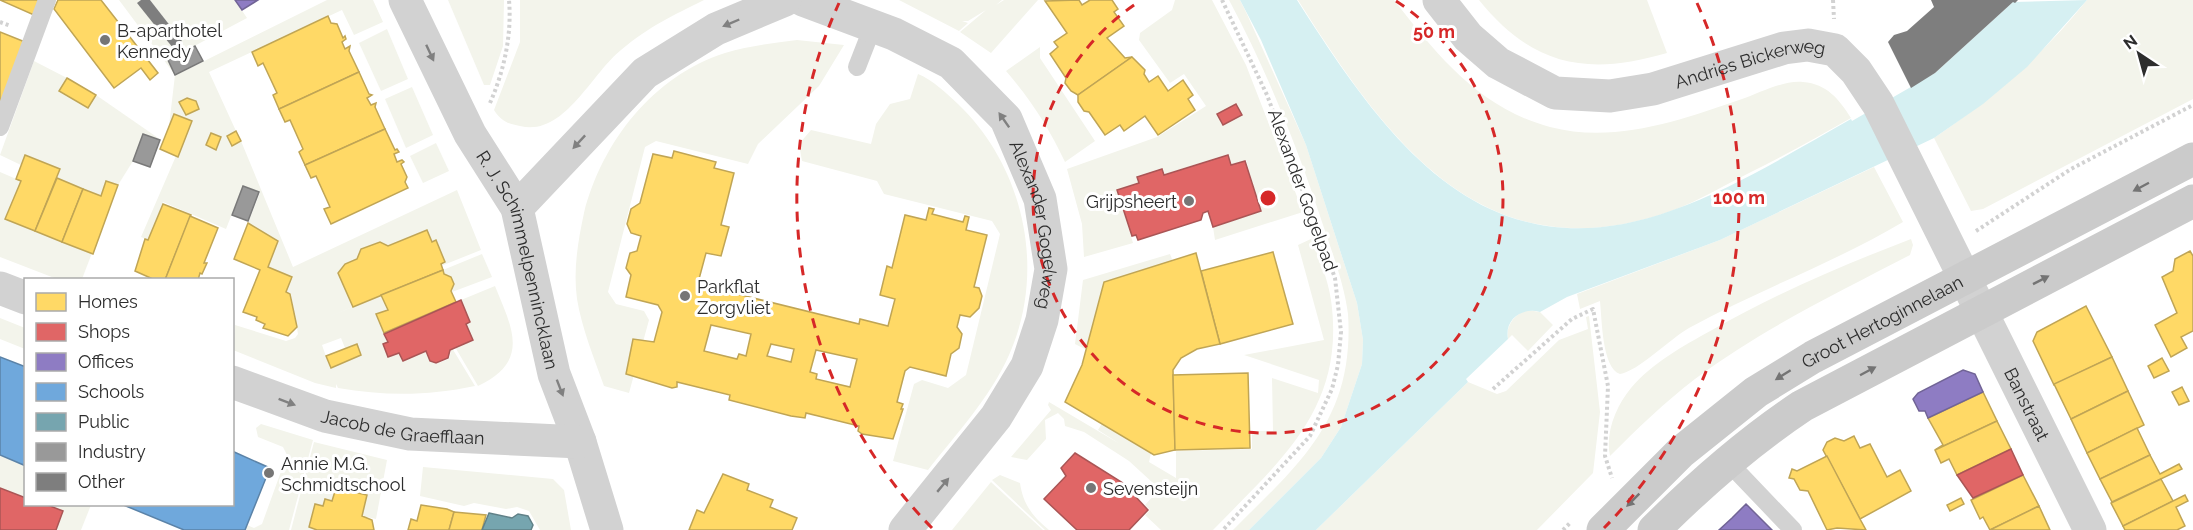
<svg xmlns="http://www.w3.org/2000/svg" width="2193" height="530" font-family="Raleway,sans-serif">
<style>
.green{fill:#f3f4eb;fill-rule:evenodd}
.water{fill:#d6f0f2}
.homes{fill:#ffd966;stroke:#c0a555;stroke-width:1.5;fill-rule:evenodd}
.shops{fill:#e06666;stroke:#a55;stroke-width:1.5}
.offices{fill:#8e7cc3;stroke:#716496;stroke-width:1.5}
.schools{fill:#6fa8dc;stroke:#5b83a8;stroke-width:1.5}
.public{fill:#76a5af;stroke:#608188;stroke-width:1.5}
.industry{fill:#999;stroke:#797979;stroke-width:1.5}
.building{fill:#7e7e7e}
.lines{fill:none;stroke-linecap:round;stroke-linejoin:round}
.path{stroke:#d2d2d2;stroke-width:4;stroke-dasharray:3 3;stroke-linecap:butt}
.lane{stroke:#d2d2d2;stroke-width:18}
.street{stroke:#d2d2d2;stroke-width:33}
.secondary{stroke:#cbcbcb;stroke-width:33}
.oneway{fill:#808080}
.oneway2{fill:#747474}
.ring{fill:none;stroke:#d62828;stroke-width:3;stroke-dasharray:10 8}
.poi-dot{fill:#767676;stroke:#fff;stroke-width:2}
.labels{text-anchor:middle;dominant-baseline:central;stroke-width:6;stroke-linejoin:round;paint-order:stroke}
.poi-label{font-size:18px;fill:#2d2d2d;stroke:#fff;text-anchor:start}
.street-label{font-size:18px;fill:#2d2d2d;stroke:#fff}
.centre{fill:#d62828;stroke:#fff;stroke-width:3}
.ring-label{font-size:18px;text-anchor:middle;font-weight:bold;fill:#d62828;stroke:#fff;stroke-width:6;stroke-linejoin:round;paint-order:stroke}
</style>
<rect width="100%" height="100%" fill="#fff"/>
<g class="green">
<path d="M119,0H141L138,3L182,41L150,0H235L247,18L168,60L176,75L327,0H373L383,22L354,35L342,10L209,72L236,131L227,136L232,146L241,141L293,267L457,190L481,250L441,266L445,262L436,240L432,242L427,230L388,246L380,242L362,249L357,259L345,264L339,273L352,307L314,323L381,295L387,310L376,315L387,342L383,344L388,357L399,353L403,361L426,351L430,361L436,364L449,359L452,348L475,386C428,396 385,396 338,388L336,384V388L315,383L233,350L235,325L286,341L295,338L298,334L291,294L287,292L293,277L268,267L278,241L248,223L260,193L243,186L226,229L163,202L148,240L141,237L179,149L169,126L175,75ZM341,338L345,348L357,344L361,355L330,368L322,345Z"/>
<path d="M448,0H504L503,46L490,85H484Z"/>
<path d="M520,0H704C672,16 650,26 621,50C591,74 564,137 520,126C508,124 501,121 494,110L520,42Z"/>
<path d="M899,0H1002L996,5L1004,0H1038L991,53L960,32L986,10L968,21H962L968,23L959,31Z"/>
<path d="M1175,0H1212L1246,65L1303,212L1215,240L1213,227L1261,211L1246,160L1232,164L1228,154L1165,174L1162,168L1137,176L1139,183L1117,190L1133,243L1084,257L1082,224L1067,169L1157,137L1206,106L1184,74L1170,83L1139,40L1140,33L1172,10Z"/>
<path d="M1229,0H1240L1246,12L1306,145L1357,303L1363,340L1362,364L1341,427L1321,458L1249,530H1233C1272,490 1317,453 1337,399C1347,373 1350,342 1348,314C1344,283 1332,252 1322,222C1297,146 1267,71 1229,0Z"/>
<path d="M1298,0H1394C1437,55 1479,108 1550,127C1615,144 1681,120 1742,99C1760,93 1783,80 1803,82C1827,84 1839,99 1851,118C1818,137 1785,155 1751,172C1725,185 1700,200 1674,210C1485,279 1387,141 1298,0Z"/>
<path d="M1479,0H1647L1667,53C1588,76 1533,67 1479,0Z"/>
<path d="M2087,0H2193V99L1983,209L1971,211L1934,138C1992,99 2043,55 2087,0Z"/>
<path d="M387,29L408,79L381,91L359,43Z"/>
<path d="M797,40L844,45L819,86L758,144L748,164L656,141L645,147L608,292L616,304L644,311L649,320L629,393L604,386C594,358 582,329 577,299C573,270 578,241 584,213C602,142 653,76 725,53C749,46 773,43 797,40Z"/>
<path d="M1040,47V58L1095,141L1065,162C1049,128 1031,100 1006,71Z"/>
<path d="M34,61L67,78L59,91L88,108L96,95L161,140L143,134L133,161L118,185L106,181L101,196L57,178L60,169L26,155L21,165L0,155Z"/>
<path d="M918,74C933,80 946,93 958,104C1024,167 1047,270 1009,355C990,398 956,434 928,470L893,461L914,384L922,380L948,388L966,375L1000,234L992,221L884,194L877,181L802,161L799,144L811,130L871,144L876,124L890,104L910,99Z"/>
<path d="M412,87L433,135L406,148L385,99Z"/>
<path d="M436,143L449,171L423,183L410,156Z"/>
<path d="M1874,167L1903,222C1834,263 1758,290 1689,328C1671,338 1637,372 1620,374C1602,368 1602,320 1600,301L1580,309L1577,294L1720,240Z"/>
<path d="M0,172L21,181L5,219L92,253L82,279H57L0,257Z"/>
<path d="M1313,238C1319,259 1328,279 1331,300C1346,408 1281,460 1213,530H1161L1145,515L1150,510L1145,505L1155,494L1153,483L1129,461L1084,432L1065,426L1064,419L1058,413L1045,420L1046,439L1027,460L1011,457L1051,410L1048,405L1049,402L1120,444L1098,430L1110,410L1071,387L1083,364L1158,423L1149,462L1176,478V451L1252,449V431H1273L1272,378L1318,393L1319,380L1244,355L1324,340L1298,245Z"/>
<path d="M1911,239L1913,245L1910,255C1837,293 1762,329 1695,379C1665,402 1637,429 1610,456C1605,433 1616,406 1631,388C1652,363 1683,346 1712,330C1775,294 1843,265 1911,239Z"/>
<path d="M482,254L492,277L452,292L454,284L451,277L444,274L443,270Z"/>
<path d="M1170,254L1185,293L1144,379L1075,344L1083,280Z"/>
<path d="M495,286C512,328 531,361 478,386L455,347L473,340L466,324L470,321L461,300Z"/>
<path d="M1527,310L1540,312L1553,325L1528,351L1512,335L1508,339C1505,326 1515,314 1527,310Z"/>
<path d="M1589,316L1600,412L1593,473L1537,530H1316L1468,382L1497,394L1506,391L1559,340L1588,329L1586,317Z"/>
<path d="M0,318L25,328V349L0,339Z"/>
<path d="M261,424L313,440L289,530H206L242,523L254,528L262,524L287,455L283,447L258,437L256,428Z"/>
<path d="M314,442L387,460L376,519L362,516L366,495L336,488L332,501L325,499L323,506L315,505L310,527L317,530H291Z"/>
<path d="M0,455L25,465V498L0,488Z"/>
<path d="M423,467L553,479L564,490L571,530H540L529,511L517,507L506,509L474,503L464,506L420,496Z"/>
<path d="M1000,475L1020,483C1023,504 1032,516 1049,530H1045L992,480Z"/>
<path d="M991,482L1043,530H952Z"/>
<path d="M45,505H91L81,530H56L63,511Z"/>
</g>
<path class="water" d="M1240,0H1297C1387,141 1484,279 1673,210C1735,188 1794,151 1851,119L1852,121L1935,73L2013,2L2087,0L2027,67L1983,104L1934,138L1720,240L1567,297L1540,312C1523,307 1504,319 1508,339L1466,379L1468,382L1316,530H1249L1321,458L1341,427L1362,364L1363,340L1357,303L1306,145L1261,40Z"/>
<g class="homes">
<path d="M0,0H39L34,15Z"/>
<path d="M58,0H101L158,73L150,80L141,68L114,88L54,9Z"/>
<path d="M1079,0L1082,5L1090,0H1112L1118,9L1114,12L1124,26L1107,38L1125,58L1132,57L1078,95L1071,91L1065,83L1066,78L1050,54L1058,47L1054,42L1067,33L1045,1Z"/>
<path d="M328,16L331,23L337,24L343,38L345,36L346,39L342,42L345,49L350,46L349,51L359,72L279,109L273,95L277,93L263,63L258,66L252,52Z"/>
<path d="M0,32L25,42L0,110Z"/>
<path d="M1132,57L1145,70L1144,74L1149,82L1158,76L1168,91L1183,80L1193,95L1188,99L1195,110L1158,135L1145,116L1124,131L1120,125L1105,135L1089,112L1084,111L1078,102V95Z"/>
<path d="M359,72L369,94L372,95L367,98L371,105L376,103L375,107L385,129L305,165L299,152L303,149L290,120L285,122L279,109Z"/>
<path d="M67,78L96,95L88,108L59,91Z"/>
<path d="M187,98L196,101L199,109L186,115L179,102Z"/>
<path d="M174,114L192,121L178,157L160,149Z"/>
<path d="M385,129L395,150L397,149L399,152L394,154L397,162L402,160L404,162L401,164L407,177L405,182L408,188L331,224L324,209L330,207L316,176L311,178L305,165Z"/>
<path d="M236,131L241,141L232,146L227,136Z"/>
<path d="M211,133L221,137L216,150L206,145Z"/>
<path d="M674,151L716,162L714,168L734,173L721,225L729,227L721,256L706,253L699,279L726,286L725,291L859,324L860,319L888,326L895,299L880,295L887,266L892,268L905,215L926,220L929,208L934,209L932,214L963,222L965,216L969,217L966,230L987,235L974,287L979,288L982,296L979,308L970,317L960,315L957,327L962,334L959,348L951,354L946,376L910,367L905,371L897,402L903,404L901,409H903L893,439L862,434L858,431L859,426L806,413L805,418L791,416L729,400L730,395L677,382V387L672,388L626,374L633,339L654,342L662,312L658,305L626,297L631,275L626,268L630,253L637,251L641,236L631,233L627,224L631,209L640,203L653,154L672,158ZM711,325L751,334L746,356L739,354L737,359L704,351ZM771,344L794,349L791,362L767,356ZM816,350L857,359L850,387L816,379L817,374L810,372Z"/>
<path d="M25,155L60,169L35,231L5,219L21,181L16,179Z"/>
<path d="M57,178L83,189L62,242L35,231Z"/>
<path d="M106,181L118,185L93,254L62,242L83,189L101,196Z"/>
<path d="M163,204L191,215L165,280H155L135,271L145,239L148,240Z"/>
<path d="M190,216L218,228L204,263H207L202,274L200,273L198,280H165Z"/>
<path d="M248,223L278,241L268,267L292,277L286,292L290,294L297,327L288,336L263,328L265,324L256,320L257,317L243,312L260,270L234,259Z"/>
<path d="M427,230L432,242L436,240L445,262L441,264L443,270L353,307L338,273L345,264L357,259L361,249L380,242L388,246Z"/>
<path d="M2190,251L2193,256V331L2181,337L2187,348L2171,357L2155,325L2177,313L2162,277L2173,271L2175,259Z"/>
<path d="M1273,252L1293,324L1220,344L1201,271Z"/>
<path d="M1196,253L1220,344L1197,349L1181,358L1173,370L1175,450L1154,455L1065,402L1082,365L1104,282Z"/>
<path d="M443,270L444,274L451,277L454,284L451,291L456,302L384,333L376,314L388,310L381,295Z"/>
<path d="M2086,306L2112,357L2054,385L2033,341L2037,332Z"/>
<path d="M357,344L361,355L331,368L326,356Z"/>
<path d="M2112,357L2128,391L2071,419L2054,384Z"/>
<path d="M2162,358L2169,371L2154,378L2148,366Z"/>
<path d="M1248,373L1250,448L1175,450L1173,375Z"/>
<path d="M2182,387L2189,401L2179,405L2172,392Z"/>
<path d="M2128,391L2144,425L2087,453L2071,419Z"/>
<path d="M1983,392L1997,421L1935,450L1943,445L1928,418Z"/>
<path d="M1997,421L2011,449L1957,475L1949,459L1941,463L1935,450Z"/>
<path d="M2137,428L2150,455L2100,479L2087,453Z"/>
<path d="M1854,436L1860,448L1870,444L1887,477L1900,470L1911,491L1860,519L1823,450L1827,442L1835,438L1844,441Z"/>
<path d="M2150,455L2160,474L2179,464L2182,469L2112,502L2100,479Z"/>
<path d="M1827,456L1860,519L1866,530L1837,528L1827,530L1808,491L1800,490L1794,479L1789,478L1792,469L1797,471Z"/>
<path d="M723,474L749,484L747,490L773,500L770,507L797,518L792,530H689L697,510L704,513Z"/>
<path d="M2023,475L2039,506L1990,530L1983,517L1980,519L1971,500Z"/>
<path d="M2161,479L2173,501L2123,526L2111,503Z"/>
<path d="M336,488L367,495L362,516L372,520L374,530H317L309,527L315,504L323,506L325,499L332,501Z"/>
<path d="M2185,495L2188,501L2176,507L2185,526L2177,530H2125L2123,526Z"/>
<path d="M1961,498L1964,504L1950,511L1947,505Z"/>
<path d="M421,505L447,509L454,512L449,530H408L411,519L417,521Z"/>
<path d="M2039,506L2050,530H1989H1990Z"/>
<path d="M454,512L486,515L482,530H449Z"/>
</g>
<g class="shops">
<path d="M1236,104L1242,115L1223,125L1217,114Z"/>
<path d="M1228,155L1231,165L1245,161L1261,211L1213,227L1208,211L1203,213L1201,220L1138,240L1136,235L1132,236L1117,190L1139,183L1137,177L1162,169L1164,175Z"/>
<path d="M461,300L470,322L466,324L473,340L450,350L448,358L436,363L430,361L426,351L403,361L399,353L388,357L383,344L388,342L384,334Z"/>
<path d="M2011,449L2023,475L1973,498L1957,475Z"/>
<path d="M1075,453L1123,483L1148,510L1129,530H1077L1044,499L1066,476L1061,468Z"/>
<path d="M0,488L26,498V504H45L63,511L56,530H0Z"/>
</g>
<g class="offices">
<path d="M235,0H258L242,10Z"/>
<path d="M1963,370L1975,374L1983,392L1928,418L1925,411H1919L1913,399L1918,393Z"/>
<path d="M1746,504L1772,530H1719L1732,518Z"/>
</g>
<g class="schools">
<path d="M0,357L26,367V466L0,455Z"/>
<path d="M232,451L270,468L245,530H184L121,504H232Z"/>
</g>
<path class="public" d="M489,513L512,518L518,514L528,516L533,525L531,530H482Z"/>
<g class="industry">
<path d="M195,46L203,61L175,75L168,60Z"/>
<path d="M143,134L160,140L150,167L133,161Z"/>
<path d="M243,186L259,192L248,221L232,215Z"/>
</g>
<g class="building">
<path d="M141,0H150L182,41L173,48L137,3Z"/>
<path d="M1931,0H2018L2015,3L2013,2L1935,73L1911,88L1888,42L1894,35L1907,31L1934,7Z"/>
</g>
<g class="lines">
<g class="path">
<path d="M1222,0L1267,95L1335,278L1341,332L1338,365L1332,389L1310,436L1223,530"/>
<path d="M1833,0L1834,19"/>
<path d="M0,22L11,26"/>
<path d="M490,103C504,71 512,35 509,0"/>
<path d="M1976,231L2071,169L2193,105"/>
<path d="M1493,389L1572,319L1593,309L1608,386L1605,456L1612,478"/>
<path d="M1563,530L1571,522"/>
</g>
<g class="lane">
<path d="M857,67L873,26"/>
<path d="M0,127L47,0"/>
<path d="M1728,462L1793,530"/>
</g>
<g class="street">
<path id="s1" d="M405,0L470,134L517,208L554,374L580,442L607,530"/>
<path id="s2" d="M803,0L894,34L951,63L1006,119L1040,199L1051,269L1042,320L1027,366L996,417L905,530"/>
<path id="s3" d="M1439,0L1468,37L1498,63L1555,93L1610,96L1653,89L1784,48L1808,45L1835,50L1856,71L1878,104L2090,530"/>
<path d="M517,208L645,73L716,29L785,0"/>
<path d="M0,288L26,298"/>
<path id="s4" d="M232,382L325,416L410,434L580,442"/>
</g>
<g class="secondary">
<path id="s5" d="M1603,530L1681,452L1756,392L1813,357L2193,159"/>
<path d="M1654,530C1700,484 1748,442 1802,406L2193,201"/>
</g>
</g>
<defs><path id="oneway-solid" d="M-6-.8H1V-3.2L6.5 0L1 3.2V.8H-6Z" transform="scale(1.5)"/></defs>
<g class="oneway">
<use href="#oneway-solid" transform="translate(731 23) rotate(157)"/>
<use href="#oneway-solid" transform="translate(430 53) rotate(65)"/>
<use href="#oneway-solid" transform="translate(1004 120) rotate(-125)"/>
<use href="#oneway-solid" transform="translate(579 142) rotate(133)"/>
<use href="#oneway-solid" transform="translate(560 388) rotate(69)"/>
<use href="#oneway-solid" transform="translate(287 402) rotate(21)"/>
<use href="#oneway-solid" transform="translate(943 485) rotate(-50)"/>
</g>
<g class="oneway2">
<use href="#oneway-solid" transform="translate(2141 187) rotate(152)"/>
<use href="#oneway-solid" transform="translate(2041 280) rotate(-27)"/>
<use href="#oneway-solid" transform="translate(1868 371) rotate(-28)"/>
<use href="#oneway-solid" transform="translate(1783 375) rotate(148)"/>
<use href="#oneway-solid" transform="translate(1633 500) rotate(135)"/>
</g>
<g class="ring">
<path d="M1396 1A235 235 0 1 1 1140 1"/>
<path d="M932 528A471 471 0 0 1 839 3M1697 3A471 471 0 0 1 1604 528"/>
</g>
<g class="poi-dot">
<circle cx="105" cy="40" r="6"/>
<circle cx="1189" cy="201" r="6"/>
<circle cx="685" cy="296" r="6"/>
<circle cx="269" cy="473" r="6"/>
<circle cx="1091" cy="488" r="6"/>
</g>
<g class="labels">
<g class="poi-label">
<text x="117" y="30">B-aparthotel<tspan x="117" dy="21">Kennedy</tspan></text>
<text x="1177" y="201" text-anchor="end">Grijpsheert</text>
<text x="697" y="286">Parkflat<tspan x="697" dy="21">Zorgvliet</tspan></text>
<text x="281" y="463">Annie M.G.<tspan x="281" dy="21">Schmidtschool</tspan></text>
<text x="1103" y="488">Sevensteijn</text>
</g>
<g class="street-label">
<text stroke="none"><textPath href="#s3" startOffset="351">Andries Bickerweg</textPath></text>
<text transform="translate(1303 190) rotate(70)">Alexander Gogelpad</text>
<text stroke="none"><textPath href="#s2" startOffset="351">Alexander Gogelweg</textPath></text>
<text stroke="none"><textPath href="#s1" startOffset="286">R. J. Schimmelpennincklaan</textPath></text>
<text stroke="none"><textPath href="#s5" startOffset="351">Groot Hertoginnelaan</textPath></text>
<text stroke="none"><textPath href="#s3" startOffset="843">Banstraat</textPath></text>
<text stroke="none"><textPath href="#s4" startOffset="178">Jacob de Graefflaan</textPath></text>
</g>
</g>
<circle cx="1268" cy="198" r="9" class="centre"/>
<g class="ring-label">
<text x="1434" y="38">50 m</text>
<text x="1739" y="204">100 m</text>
</g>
<rect x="24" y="278" width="210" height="228" fill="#ffffff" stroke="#ababab" stroke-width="1.5"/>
<rect x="36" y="293" width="30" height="18" fill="#ffd966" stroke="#ababab" stroke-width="1.5"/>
<text x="78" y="308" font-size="18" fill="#2d2d2d">Homes</text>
<rect x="36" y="323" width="30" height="18" fill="#e06666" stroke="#ababab" stroke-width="1.5"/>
<text x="78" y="338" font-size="18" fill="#2d2d2d">Shops</text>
<rect x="36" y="353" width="30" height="18" fill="#8e7cc3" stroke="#ababab" stroke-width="1.5"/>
<text x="78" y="368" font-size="18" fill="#2d2d2d">Offices</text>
<rect x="36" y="383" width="30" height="18" fill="#6fa8dc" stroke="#ababab" stroke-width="1.5"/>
<text x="78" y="398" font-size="18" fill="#2d2d2d">Schools</text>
<rect x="36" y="413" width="30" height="18" fill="#76a5af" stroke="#ababab" stroke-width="1.5"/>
<text x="78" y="428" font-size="18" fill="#2d2d2d">Public</text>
<rect x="36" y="443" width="30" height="18" fill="#999999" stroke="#ababab" stroke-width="1.5"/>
<text x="78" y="458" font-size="18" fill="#2d2d2d">Industry</text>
<rect x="36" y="473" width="30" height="18" fill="#7e7e7e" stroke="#ababab" stroke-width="1.5"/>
<text x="78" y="488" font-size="18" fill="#2d2d2d">Other</text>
<g transform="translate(2139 54) rotate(324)" stroke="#ffffff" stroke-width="4.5" paint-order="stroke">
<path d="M0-4.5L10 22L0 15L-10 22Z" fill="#2d2d2d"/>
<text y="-9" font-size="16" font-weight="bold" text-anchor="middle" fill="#2d2d2d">N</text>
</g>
</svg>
